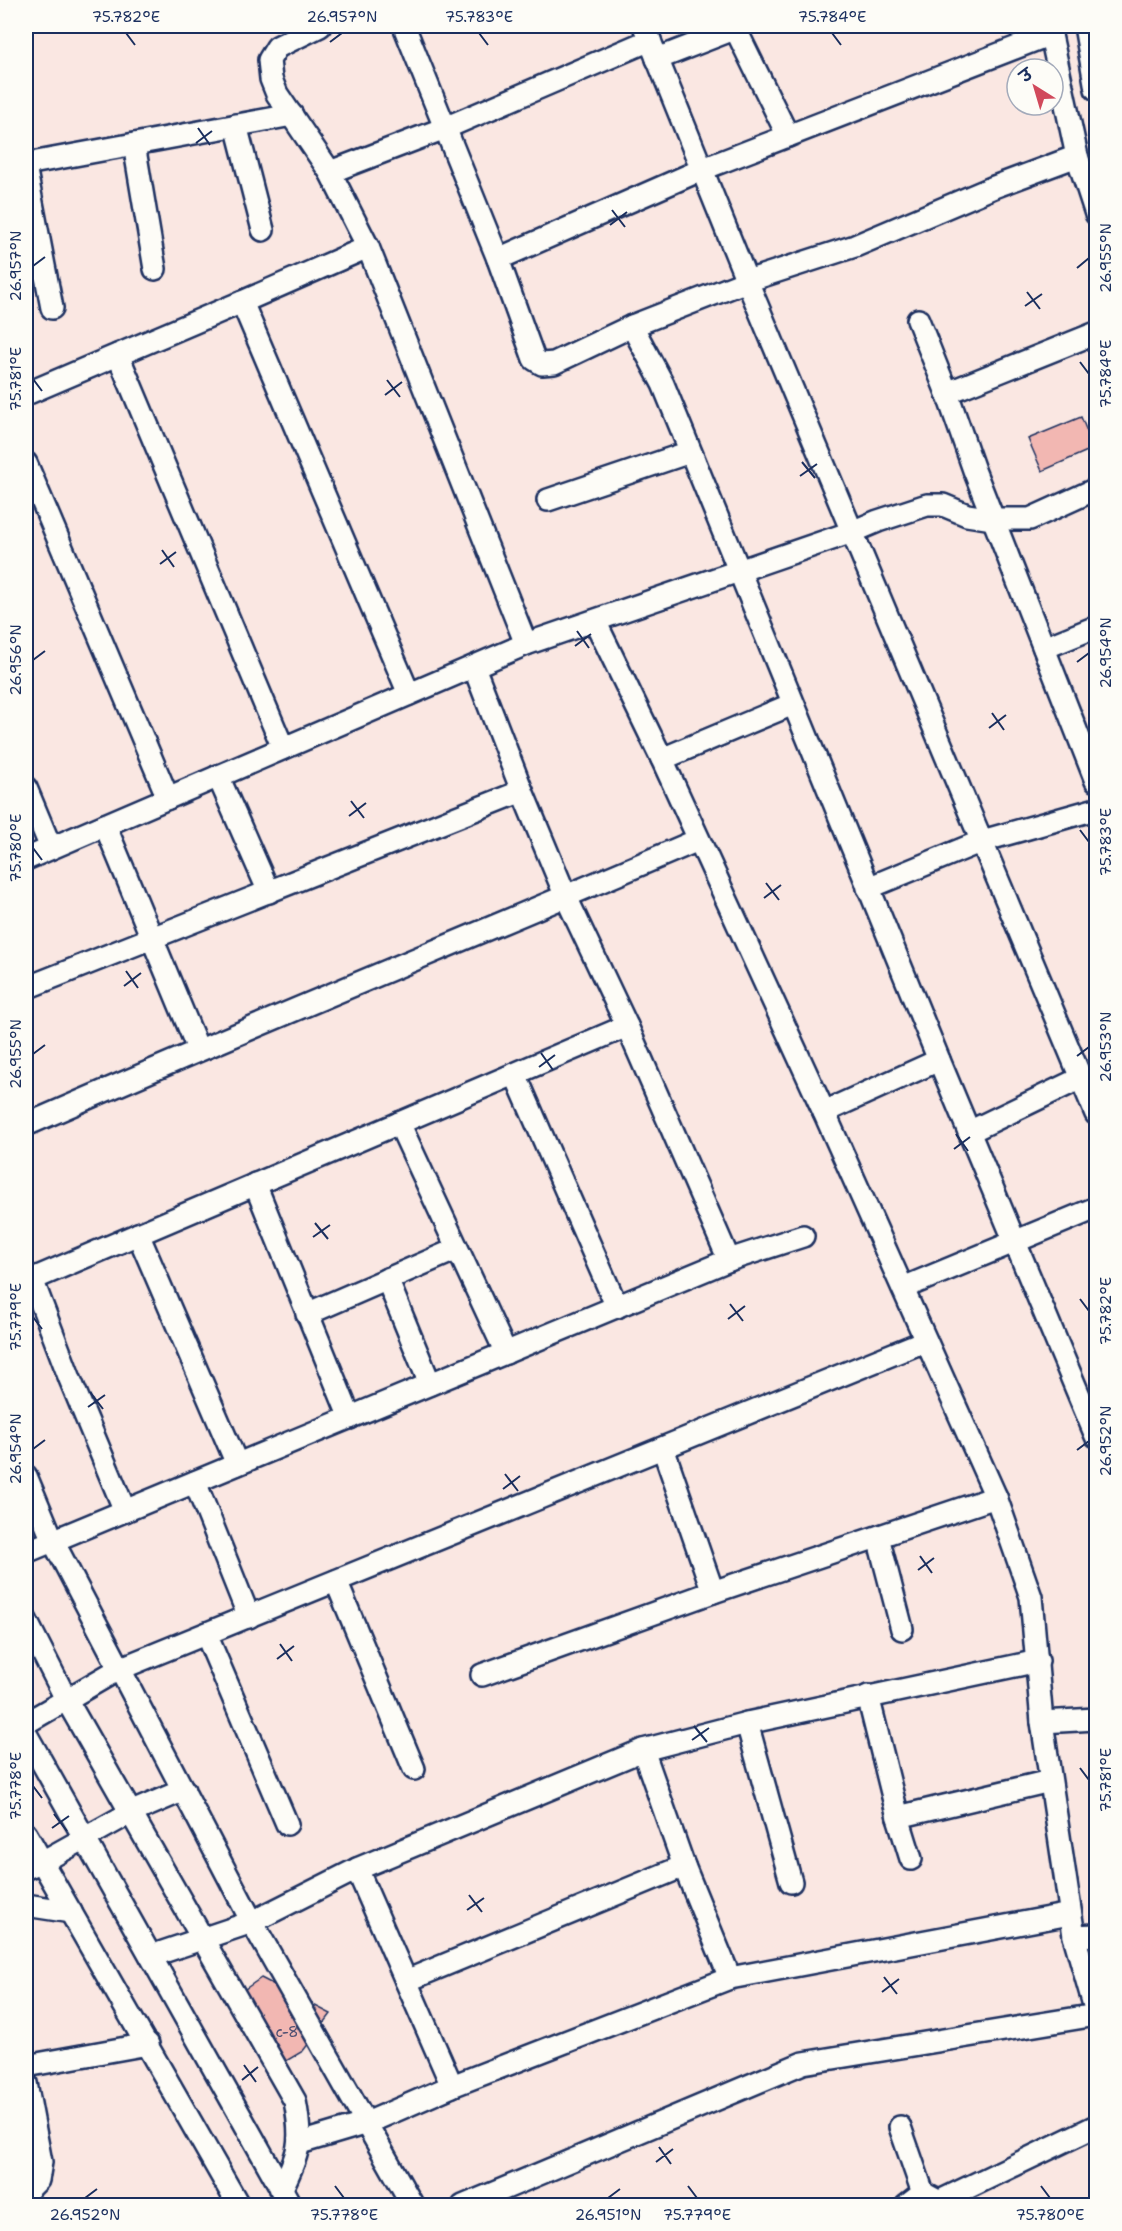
<svg xmlns="http://www.w3.org/2000/svg" width="1122" height="2231" font-family="'Shantell Sans','Playpen Sans Deva',sans-serif">
<style>
.building{fill:#f2b7b2;stroke:#1b2f5e;stroke-width:1.5}
.lines{fill:none;stroke-linecap:round;stroke-linejoin:round}
.minor-casing{stroke:#1b2f5e;stroke-width:26}
.minor{stroke:#fdfcf7;stroke-width:21}
.ticks{fill:none;stroke:#1b2f5e;stroke-width:2}
.labels{text-anchor:middle;dominant-baseline:central;stroke-width:5;stroke-linejoin:round;paint-order:stroke}
.number-label{font-size:15px;fill:#515173}
.neatline{fill:none;stroke:#1b2f5e;stroke-width:2}
.ticks-label{font-size:15px;text-anchor:middle;fill:#1b2f5e}
</style>
<rect width="100%" height="100%" fill="#fae7e2"/>
<filter id="ink" filterUnits="userSpaceOnUse"><feTurbulence type="fractalNoise" baseFrequency=".0167" numOctaves="2"/><feDisplacementMap in="SourceGraphic" scale="12" xChannelSelector="R" yChannelSelector="G"/><feConvolveMatrix kernelMatrix="1 2 1 2 8 2 1 2 1" color-interpolation-filters="sRGB"/></filter>
<g filter="url(#ink)">
<g class="building">
<path d="M1081,417L1094,448L1042,471L1028,439Z"/>
<path d="M261,1978L331,2014L303,2051L276,2067L235,1996Z"/>
</g>
<g class="lines">
<defs>
<g id="minor">
<path d="M320,26L277,47L269,60L271,79L277,94L330,172L368,247L526,644"/>
<path d="M404,26L498,259L534,359L542,364L554,363L632,326L747,281L855,246L994,187L1077,156"/>
<path d="M644,26L747,281L1096,1114"/>
<path d="M1049,26L1077,156L1096,214"/>
<path d="M1085,26L1096,89"/>
<path d="M735,28L788,136"/>
<path d="M657,59L742,26"/>
<path d="M236,125L263,230"/>
<path d="M134,144L155,269"/>
<path d="M26,164L292,115"/>
<path d="M26,171L52,308"/>
<path d="M330,172L445,128L650,40"/>
<path d="M368,247L242,302L409,694"/>
<path d="M498,259L703,169L1051,34"/>
<path d="M918,320L947,393"/>
<path d="M632,326L663,384L939,1060L1096,1436"/>
<path d="M1096,333L947,393L974,470L1096,781"/>
<path d="M118,355L283,748"/>
<path d="M26,394L242,302"/>
<path d="M26,463L168,798"/>
<path d="M548,500L690,452"/>
<path d="M595,621L662,759L824,1112L996,1497L1031,1597L1042,1722L1074,1936L1096,2012"/>
<path d="M1044,648L1096,627"/>
<path d="M662,759L793,704"/>
<path d="M218,776L269,892"/>
<path d="M26,788L51,848"/>
<path d="M105,825L198,1049"/>
<path d="M26,859L526,644L852,532L878,521L927,505H943L967,515L993,519H1030L1096,489"/>
<path d="M868,888L982,841L1096,809"/>
<path d="M26,988L522,791L474,667"/>
<path d="M627,1026L729,1260"/>
<path d="M515,1074L617,1307"/>
<path d="M824,1112L939,1060"/>
<path d="M399,1123L506,1353"/>
<path d="M26,1125C249,1027 474,936 698,840"/>
<path d="M969,1132L1081,1078"/>
<path d="M255,1184L350,1418"/>
<path d="M138,1234L237,1464"/>
<path d="M32,1279L70,1379L125,1511"/>
<path d="M387,1279L430,1384"/>
<path d="M26,1282L627,1026L566,897L522,791"/>
<path d="M903,1288L1096,1208"/>
<path d="M307,1314L457,1249"/>
<path d="M663,1448L713,1592"/>
<path d="M26,1476L53,1541L252,1922L413,2206"/>
<path d="M195,1482L249,1617"/>
<path d="M878,1537L902,1629"/>
<path d="M26,1552L729,1260L803,1236"/>
<path d="M336,1581L414,1769"/>
<path d="M26,1620L66,1699L295,2101C303,2142 299,2154 281,2190"/>
<path d="M206,1634L287,1824"/>
<path d="M482,1675L713,1592L996,1497"/>
<path d="M868,1696L898,1817L911,1859"/>
<path d="M1042,1722L1096,1719"/>
<path d="M26,1723L119,1669L925,1341"/>
<path d="M747,1723L791,1882"/>
<path d="M26,1734L291,2206"/>
<path d="M643,1750L684,1866L730,1978"/>
<path d="M898,1817L1050,1781"/>
<path d="M26,1834L239,2206"/>
<path d="M26,1868L42,1862L130,1813L184,1790"/>
<path d="M357,1869L452,2086"/>
<path d="M26,1905L71,1912"/>
<path d="M1074,1936L1096,1935"/>
<path d="M151,1956L252,1922L357,1869L643,1750L747,1723L1038,1661"/>
<path d="M406,1981L684,1866"/>
<path d="M26,2066L148,2044"/>
<path d="M26,2083L41,2162L38,2180L26,2192"/>
<path d="M900,2127L923,2193L947,2206"/>
<path d="M300,2143L367,2123L452,2086L730,1978L1070,1914"/>
<path d="M940,2201L1096,2126"/>
<path d="M463,2206L803,2063L1096,2015"/>
<path d="M906,2206L923,2193"/>
</g>
</defs>
<use href="#minor" class="minor-casing"/>
<use href="#minor" class="minor"/>
</g>
</g>
<path class="ticks" d="M126,33L135,45M479,33L488,45M832,33L841,45M330,42L342,33M198,128L210,145M196,143L212,131M612,210L625,227M610,225L627,212M33,266L45,257M1077,268L1089,258M1027,292L1040,309M1025,306L1042,294M1080,362L1089,374M33,379L42,391M387,380L400,397M385,395L402,382M802,462L815,478M800,476L817,464M162,550L174,567M160,564L176,552M577,631L589,648M575,646L591,634M33,660L45,651M1077,662L1089,653M992,713L1004,730M989,728L1006,715M351,801L364,818M349,816L366,803M1080,830L1089,842M33,848L42,860M766,883L779,900M764,898L781,885M126,971L138,988M124,986L141,973M541,1053L553,1070M33,1054L45,1045M1077,1056L1089,1047M539,1067L555,1055M956,1134L968,1151M954,1149L970,1137M315,1223L328,1239M313,1237L330,1225M1080,1299L1089,1311M730,1304L743,1321M33,1317L42,1329M728,1319L745,1306M90,1392L103,1409M88,1407L105,1395M33,1449L45,1440M1077,1450L1089,1441M505,1474L518,1491M503,1489L520,1476M920,1556L932,1573M918,1570L934,1558M280,1644L292,1661M277,1659L294,1646M694,1726L707,1742M692,1740L709,1728M1080,1768L1089,1780M33,1786L42,1798M54,1814L67,1831M52,1828L69,1816M469,1895L482,1912M467,1910L484,1898M884,1977L897,1994M882,1992L899,1979M244,2065L256,2082M242,2080L258,2067M659,2147L671,2164M656,2162L673,2149M335,2186L344,2198M688,2186L697,2198M1041,2186L1050,2198M85,2198L97,2189M608,2198L620,2189"/>
<g class="labels">
<g class="number-label">
<text x="287" y="2032">c-8</text>
</g>
</g>
<rect width="1122" height="2231" fill="none" stroke="#fdfcf7" stroke-width="66"/>
<g transform="translate(1035 87) rotate(323)"><circle r="28" fill="#fdfcf7" stroke="#a3aaba" stroke-width="1.5"/>
<path d="M0-4.5L10 22L0 15L-10 22Z" fill="#d1495b"/>
<text y="-9" font-size="16" font-weight="bold" text-anchor="middle" fill="#1b2f5e">उ</text>
</g>
<rect x="33" y="33" width="1056" height="2165" class="neatline"/>
<g class="ticks-label">
<text x="126" y="22">75.782°E</text>
<text x="342" y="22">26.957°N</text>
<text x="479" y="22">75.783°E</text>
<text x="832" y="22">75.784°E</text>
<text transform="translate(1106 258) rotate(-90)" y="5">26.955°N</text>
<text transform="translate(16 266) rotate(-90)" y="5">26.957°N</text>
<text transform="translate(1106 374) rotate(-90)" y="5">75.784°E</text>
<text transform="translate(16 379) rotate(-90)" y="5">75.781°E</text>
<text transform="translate(1106 653) rotate(-90)" y="5">26.954°N</text>
<text transform="translate(16 660) rotate(-90)" y="5">26.956°N</text>
<text transform="translate(1106 842) rotate(-90)" y="5">75.783°E</text>
<text transform="translate(16 848) rotate(-90)" y="5">75.780°E</text>
<text transform="translate(1106 1047) rotate(-90)" y="5">26.953°N</text>
<text transform="translate(16 1054) rotate(-90)" y="5">26.955°N</text>
<text transform="translate(1106 1311) rotate(-90)" y="5">75.782°E</text>
<text transform="translate(16 1317) rotate(-90)" y="5">75.779°E</text>
<text transform="translate(1106 1441) rotate(-90)" y="5">26.952°N</text>
<text transform="translate(16 1449) rotate(-90)" y="5">26.954°N</text>
<text transform="translate(1106 1780) rotate(-90)" y="5">75.781°E</text>
<text transform="translate(16 1786) rotate(-90)" y="5">75.778°E</text>
<text x="85" y="2220">26.952°N</text>
<text x="344" y="2220">75.778°E</text>
<text x="608" y="2220">26.951°N</text>
<text x="697" y="2220">75.779°E</text>
<text x="1050" y="2220">75.780°E</text>
</g>
</svg>
